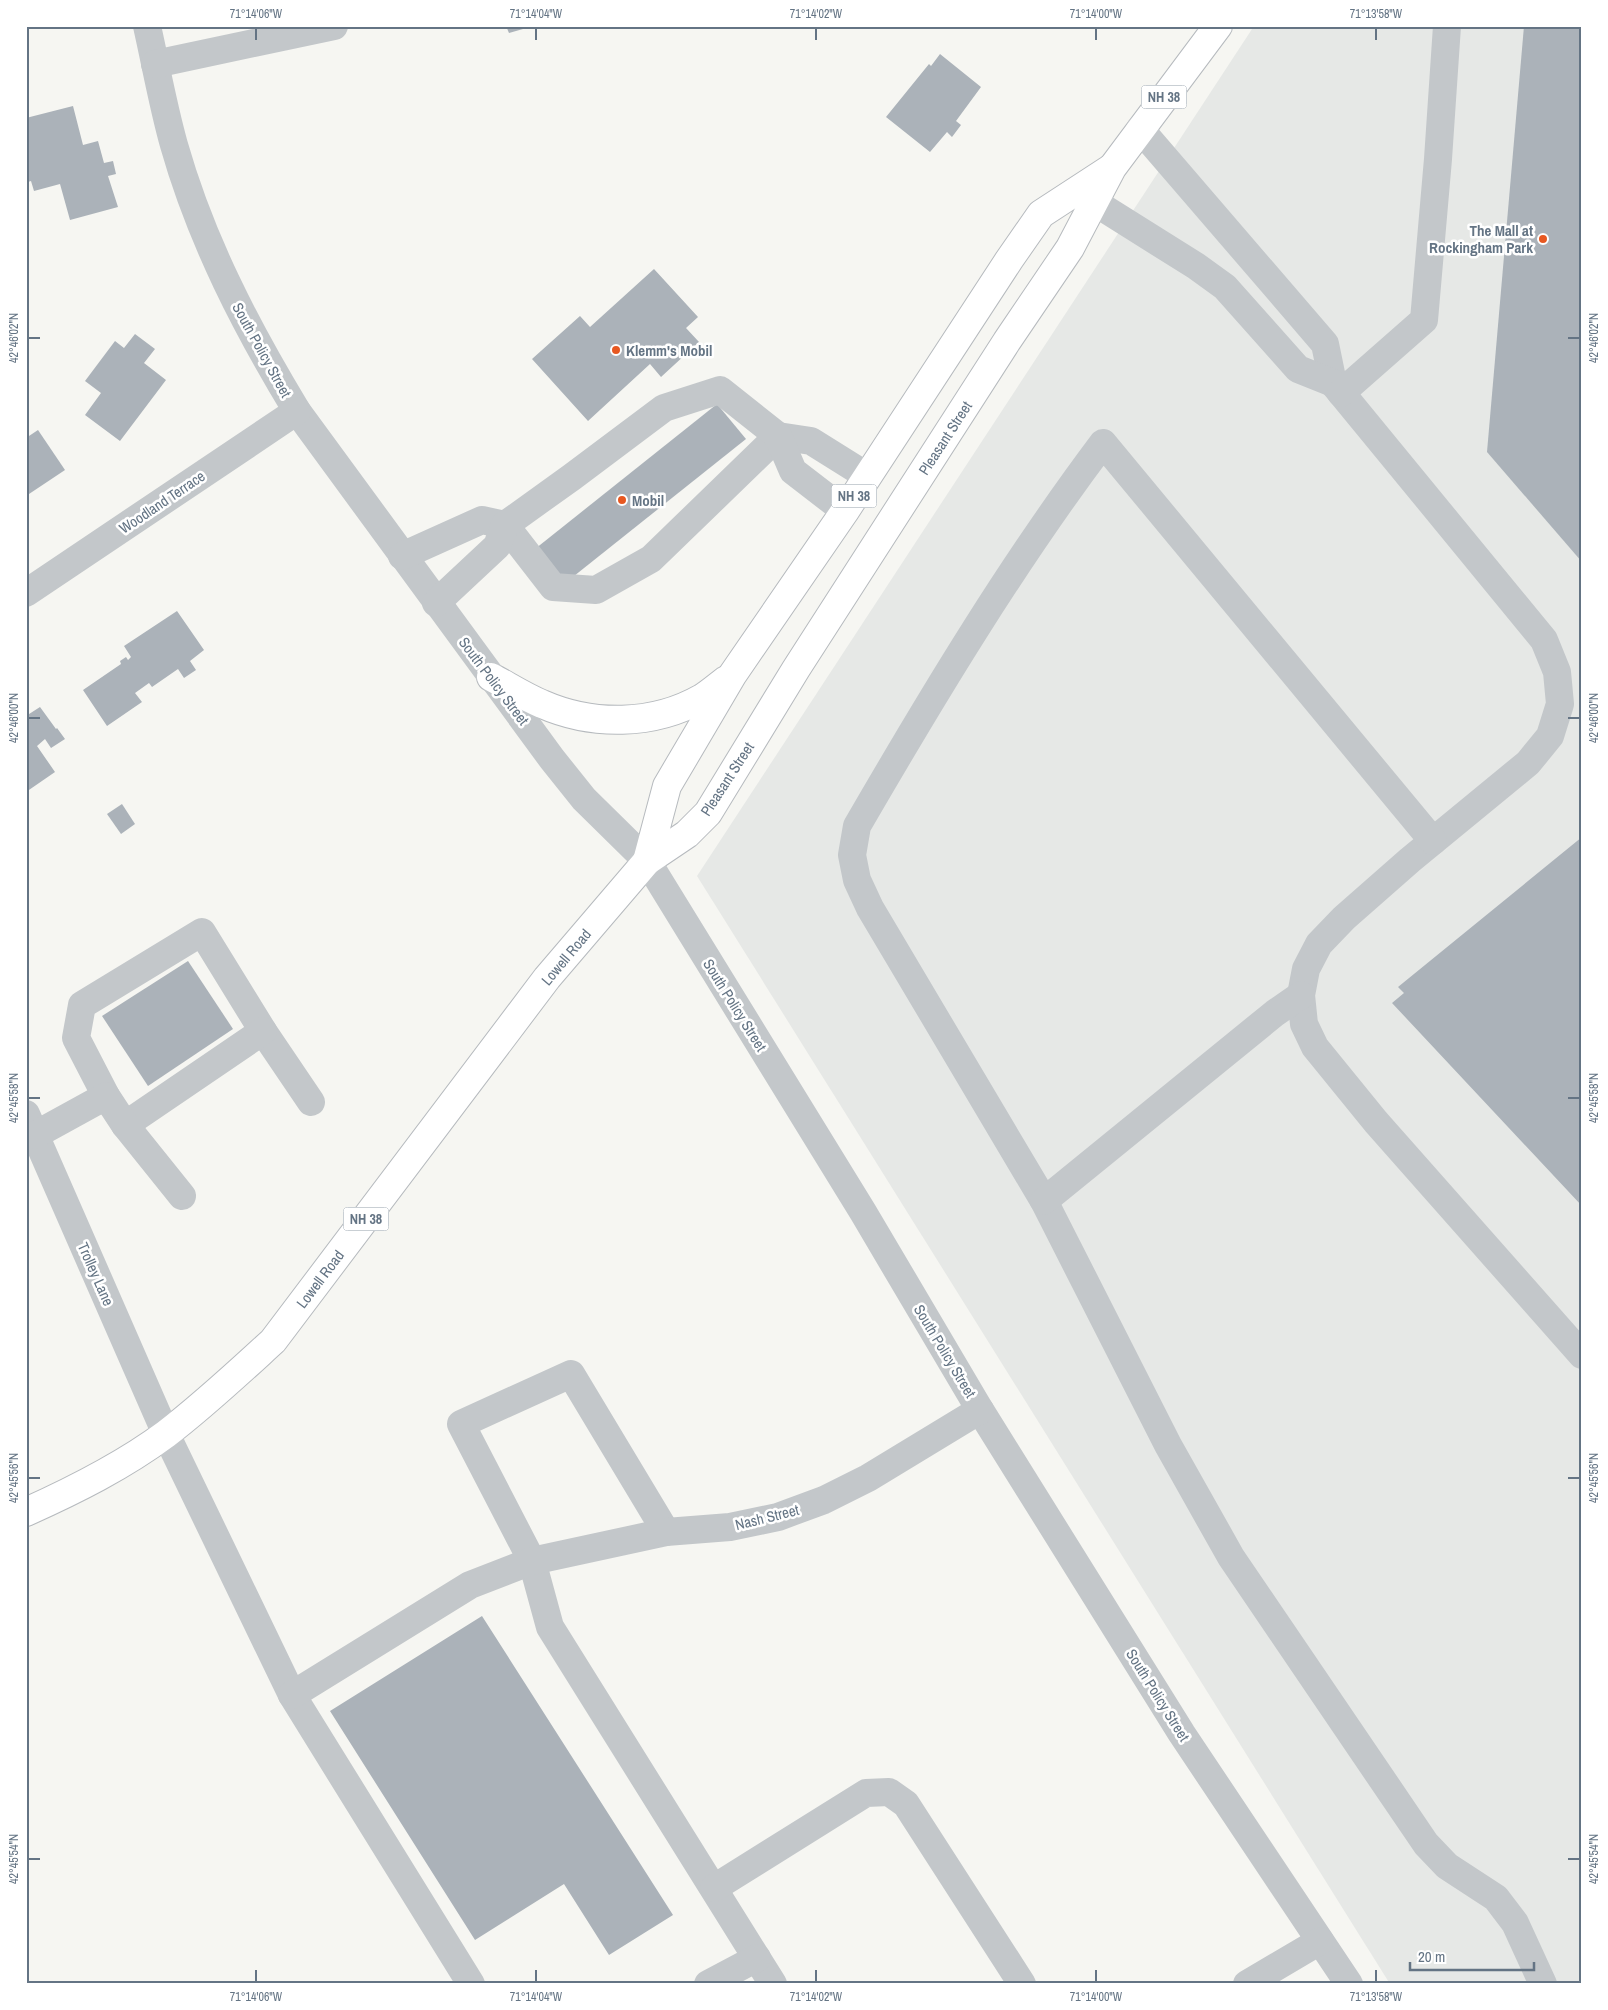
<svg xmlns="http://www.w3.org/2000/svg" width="1608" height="2010" font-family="'Archivo Narrow',sans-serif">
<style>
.built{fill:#e6e8e6}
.building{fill:#abb2b9}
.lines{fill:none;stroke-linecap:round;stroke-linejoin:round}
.major-casing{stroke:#b6babe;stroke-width:30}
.minor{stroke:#c3c7ca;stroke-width:28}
.major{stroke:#fff;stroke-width:28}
.ticks{fill:none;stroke:#647484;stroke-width:2}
.poi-dot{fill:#e75821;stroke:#fff;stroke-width:2}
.labels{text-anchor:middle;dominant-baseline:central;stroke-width:5;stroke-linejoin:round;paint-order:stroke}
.shield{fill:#fff;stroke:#929ea9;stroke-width:1}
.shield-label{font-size:14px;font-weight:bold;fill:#647484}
.poi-label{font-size:15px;font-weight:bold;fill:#647484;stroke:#fff;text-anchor:start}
.street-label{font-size:15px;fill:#647484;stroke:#fff}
.neatline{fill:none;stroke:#647484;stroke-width:2}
.ticks-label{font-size:12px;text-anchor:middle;fill:#647484}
</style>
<rect width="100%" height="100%" fill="#f6f6f2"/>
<path class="built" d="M1254,26H1582V1984H1390L697,876Z"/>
<g class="building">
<path d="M506,26H530V27L509,33Z"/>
<path d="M1524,26H1582V562L1487,452Z"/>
<path d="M940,54L981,87L956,121L961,125L952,137L947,132L930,152L886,117L929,64L931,66Z"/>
<path d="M73,106L83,145L98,141L104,163L113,161L116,174L108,176L118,207L70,220L60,184L34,191L31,181L28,182L26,173V118Z"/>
<path d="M654,269L698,317L686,328L699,342L661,377L650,364L588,421L532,359L580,316L590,327Z"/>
<path d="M135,334L155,349L144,363L166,380L120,441L85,415L101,393L85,381L115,341L124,348Z"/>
<path d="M717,404L746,439L564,584L535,549Z"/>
<path d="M38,430L65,470L26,496V438Z"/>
<path d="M177,611L204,650L190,661L196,670L184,678L178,669L152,687L149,683L135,693L142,702L107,726L83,690L121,664L120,661L126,657L128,660L131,657L124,646Z"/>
<path d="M40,707L56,729L57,728L65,739L51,748L45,739L37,746L55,772L26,792V716Z"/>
<path d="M122,804L135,824L121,834L107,814Z"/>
<path d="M1582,837V1206L1392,1003L1404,993L1398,987Z"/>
<path d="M188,961L233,1029L148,1086L102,1016Z"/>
<path d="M482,1616L673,1915L609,1955L564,1884L475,1940L330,1711Z"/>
</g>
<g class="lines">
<defs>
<g id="major">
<path d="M491,677C508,686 525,697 542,704C592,726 653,726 702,698C710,693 718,686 726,680"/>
<path d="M647,861L667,786L733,674L845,511L1009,260L1041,214L1110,169"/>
<path d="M26,1512C75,1490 123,1466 166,1434C204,1405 238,1373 273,1341L547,978L647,861L687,834L708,813L796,669L1007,341L1070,248L1112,168L1218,26"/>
</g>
</defs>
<use href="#major" class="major-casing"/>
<g class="minor">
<path d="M147,26C156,66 163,106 174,145C201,240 246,327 297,411L552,759L584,799L647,861L863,1212L980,1410L1182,1734L1349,1984"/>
<path d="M155,64L334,26"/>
<path d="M1140,129L1325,344L1333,383L1544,640L1557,672L1560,704L1550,736L1528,763L1410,860L1344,918L1319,944L1306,969L1301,995L1304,1024L1315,1047L1376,1122L1582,1355"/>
<path d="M1094,202L1196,266L1225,287L1298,369L1333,383"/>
<path d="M1341,393L1424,320L1438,159L1447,26"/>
<path d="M778,436L811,441L867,476"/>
<path d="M402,556L482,520L505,525L553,587L596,590L651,559L778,436"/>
<path d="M26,593L297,411"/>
<path d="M436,603L497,546L505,525L572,477L664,408L720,390L778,436L793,471L845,511"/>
<path d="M1433,841L1103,443C1012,564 933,695 857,826L852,855L857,880L870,908L1044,1201L1168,1445L1231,1557L1426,1844L1447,1866L1496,1898L1515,1923L1543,1984"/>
<path d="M106,1096L76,1038L82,1005L202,932L263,1031L311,1102"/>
<path d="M26,1114L166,1434L292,1695L471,1984"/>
<path d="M125,1125L263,1031"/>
<path d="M35,1135L106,1096L125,1125L182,1196"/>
<path d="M1044,1201L1275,1013L1301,995"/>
<path d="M666,1532L571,1374L461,1424L532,1561L550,1627L773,1984"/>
<path d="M292,1695L470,1585L532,1561L666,1532L730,1527L778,1517L824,1500L868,1478L980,1410"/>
<path d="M714,1888L866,1793L889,1792L906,1804L1022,1984"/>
<path d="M708,1984L757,1958"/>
<path d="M1247,1984L1320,1941"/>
</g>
<use href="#major" class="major"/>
</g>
<path class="ticks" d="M256,28V40M536,28V40M816,28V40M1096,28V40M1376,28V40M28,338H40M1568,338H1580M28,718H40M1568,718H1580M28,1098H40M1568,1098H1580M28,1478H40M1568,1478H1580M28,1859H40M1568,1859H1580M256,1970V1982M536,1970V1982M816,1970V1982M1096,1970V1982M1376,1970V1982"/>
<g class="poi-dot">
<circle cx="1543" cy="239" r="5"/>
<circle cx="616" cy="350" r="5"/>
<circle cx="622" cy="500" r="5"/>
</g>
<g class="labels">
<g class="shield">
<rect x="1141.5" y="85.5" width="45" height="23" rx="4"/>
<rect x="831.5" y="484.5" width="45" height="23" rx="4"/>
<rect x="343.5" y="1207.5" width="45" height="23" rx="4"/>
</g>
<g class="shield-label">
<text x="1164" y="97">NH 38</text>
<text x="854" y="496">NH 38</text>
<text x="366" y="1219">NH 38</text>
</g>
<g class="poi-label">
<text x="1533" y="230" text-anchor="end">The Mall at<tspan x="1533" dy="17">Rockingham Park</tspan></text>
<text x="626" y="350">Klemm's Mobil</text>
<text x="632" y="500">Mobil</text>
</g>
<g class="street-label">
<text transform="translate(262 350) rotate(61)">South Policy Street</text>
<text transform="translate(945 438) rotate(-57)">Pleasant Street</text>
<text transform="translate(162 502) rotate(-34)">Woodland Terrace</text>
<text transform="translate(494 681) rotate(53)">South Policy Street</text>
<text transform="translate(727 779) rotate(-57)">Pleasant Street</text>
<text transform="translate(566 957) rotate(-50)">Lowell Road</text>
<text transform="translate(735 1005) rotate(58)">South Policy Street</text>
<text transform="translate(96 1274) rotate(66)">Trolley Lane</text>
<text transform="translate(320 1279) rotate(-53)">Lowell Road</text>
<text transform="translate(945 1351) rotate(59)">South Policy Street</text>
<text transform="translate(767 1517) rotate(-14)">Nash Street</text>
<text transform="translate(1158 1695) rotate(58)">South Policy Street</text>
</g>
</g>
<rect width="1608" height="2010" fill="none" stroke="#ffffff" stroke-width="55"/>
<path d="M1410 1962v8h124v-8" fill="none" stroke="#647484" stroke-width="2.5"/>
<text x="1418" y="1962" font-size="15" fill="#647484" stroke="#ffffff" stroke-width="4" paint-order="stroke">20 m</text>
<rect x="28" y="28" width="1552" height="1954" class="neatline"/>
<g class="ticks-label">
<text x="256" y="18">71°14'06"W</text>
<text x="536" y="18">71°14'04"W</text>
<text x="816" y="18">71°14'02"W</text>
<text x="1096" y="18">71°14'00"W</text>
<text x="1376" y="18">71°13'58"W</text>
<text transform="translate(14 338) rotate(-90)" y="4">42°46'02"N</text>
<text transform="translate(1594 338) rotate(-90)" y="4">42°46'02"N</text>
<text transform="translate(14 718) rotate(-90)" y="4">42°46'00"N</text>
<text transform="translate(1594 718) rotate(-90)" y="4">42°46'00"N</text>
<text transform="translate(14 1098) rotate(-90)" y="4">42°45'58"N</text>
<text transform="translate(1594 1098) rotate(-90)" y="4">42°45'58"N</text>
<text transform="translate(14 1478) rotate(-90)" y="4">42°45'56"N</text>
<text transform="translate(1594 1478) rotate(-90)" y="4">42°45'56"N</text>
<text transform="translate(14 1859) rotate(-90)" y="4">42°45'54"N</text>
<text transform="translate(1594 1859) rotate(-90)" y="4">42°45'54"N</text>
<text x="256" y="2001">71°14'06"W</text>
<text x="536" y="2001">71°14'04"W</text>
<text x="816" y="2001">71°14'02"W</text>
<text x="1096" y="2001">71°14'00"W</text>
<text x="1376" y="2001">71°13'58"W</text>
</g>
</svg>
